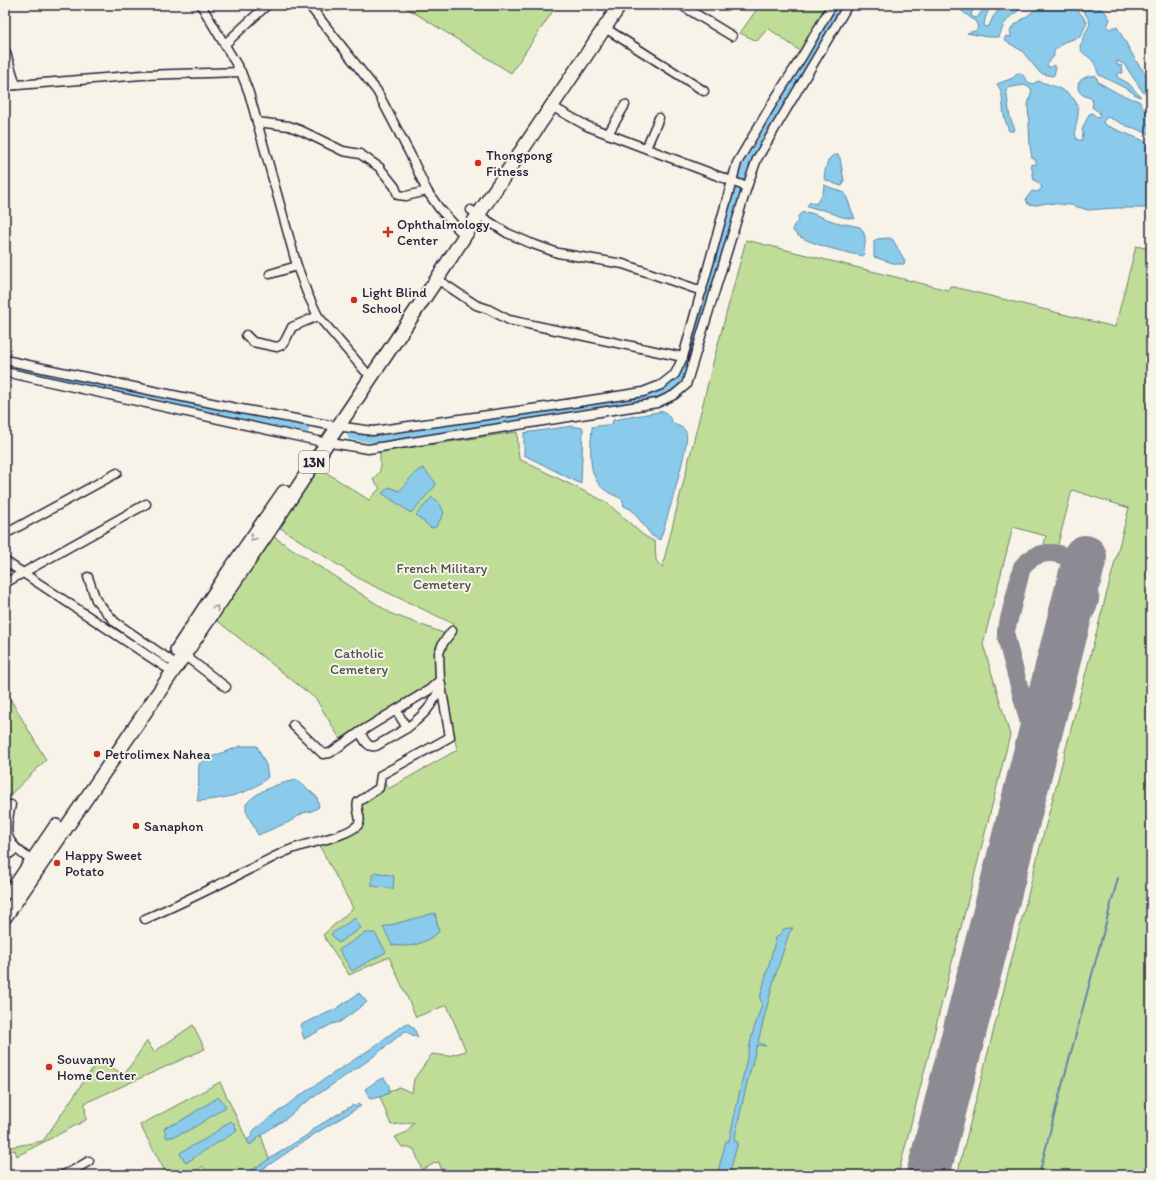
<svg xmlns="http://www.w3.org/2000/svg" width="1156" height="1180" font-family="Itim,sans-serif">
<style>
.green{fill:#bfdd96;stroke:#708068}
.water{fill:#8acaeb;stroke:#6087a5}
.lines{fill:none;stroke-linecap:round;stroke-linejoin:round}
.stream{stroke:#6087a5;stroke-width:2}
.canal{stroke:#8acaeb;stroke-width:7}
.taxiway{stroke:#8c8a92;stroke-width:18}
.runway{stroke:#8c8a92;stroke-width:44}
.minor-casing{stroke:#22223b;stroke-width:11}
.trunk-casing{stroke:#22223b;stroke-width:16}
.minor{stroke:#f7f3e8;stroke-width:8}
.trunk{stroke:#f7f3e8;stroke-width:13}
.oneway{stroke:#97959a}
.poi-dot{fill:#c8321e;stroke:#f7f3e8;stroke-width:1.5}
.labels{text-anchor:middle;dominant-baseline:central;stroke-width:4;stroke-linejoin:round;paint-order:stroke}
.shield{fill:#f7f3e8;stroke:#62616f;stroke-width:1}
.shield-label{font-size:13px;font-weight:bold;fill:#22223b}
.poi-label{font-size:14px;fill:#22223b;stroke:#f7f3e8;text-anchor:start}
.park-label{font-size:14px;fill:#495152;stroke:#f7f3e8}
</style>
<rect width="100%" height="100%" fill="#f7f3e8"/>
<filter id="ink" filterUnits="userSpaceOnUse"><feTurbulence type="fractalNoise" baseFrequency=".025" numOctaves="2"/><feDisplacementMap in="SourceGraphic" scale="8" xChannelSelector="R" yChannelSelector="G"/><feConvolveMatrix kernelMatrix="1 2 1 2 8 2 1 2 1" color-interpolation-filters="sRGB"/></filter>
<g filter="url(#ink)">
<g class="green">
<path d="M402,5H557L511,73Z"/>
<path d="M760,5H827L800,51L768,28L757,41L740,33Z"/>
<path d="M746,240L948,290L950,286L1115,327L1136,246L1150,249L1151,246V1175H957L1039,851L1129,508L1072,490L1057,548L1044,544L1046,536L1013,527L983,644L1010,735L898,1175H443L439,1162L435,1163L422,1170L414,1149L402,1147L395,1137L407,1132L414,1122L391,1125L380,1097L399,1087L412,1093L414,1079L432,1054L448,1056L466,1051L447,1005L416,1017L389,957L349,975L323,935L353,908L319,845L347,837L363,825L362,803L383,778L388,789L457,750L444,682L438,681L340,739L316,699L215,619L271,535L392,614L446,634L454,624L363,581L277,526L316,466L369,500L380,488L373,480L380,471V452L517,432L519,459L606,502L643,535L655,542L656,560L662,568L714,359Z"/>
<path d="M5,690L46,760L9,796L5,795Z"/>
<path d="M193,1025L205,1049L85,1103L86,1120L17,1156L15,1150L5,1153V1148L43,1141L99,1059L124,1075L147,1041L154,1052Z"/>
<path d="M220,1082L247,1140L250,1145L261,1135L269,1159L267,1162L244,1175H209L203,1166L191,1175H167L140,1125Z"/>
</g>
<g class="water">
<path d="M954,5H978L972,12L971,15L973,17L977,18L986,5H993C987,11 985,17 984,26L986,27L989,26L993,17L1003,5H1026L1011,16L1004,24L999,37H987L967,33L975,31L978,28L976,22Z"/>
<path d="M1042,5H1072L1082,15L1087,23L1080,37L1064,42L1054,51V56L1047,64L1048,67H1051L1053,65L1056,67L1054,75L1052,76L1040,73L1022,51L1004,40L1006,36L1011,37V34L1010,32L1012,27Z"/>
<path d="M1080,5H1093L1091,6L1093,8L1097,6C1103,9 1107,13 1110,19L1107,27L1109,29L1114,27H1117L1136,61L1151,81V96L1143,92L1124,64L1117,61V65L1122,66L1123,73H1118L1117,77L1128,83L1141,97L1137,96L1129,90L1099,75C1096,70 1096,64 1092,60C1087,54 1080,54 1080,45L1083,41L1082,40L1090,24L1088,18Z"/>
<path d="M1021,73L1028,82L1033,84L1038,81C1054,86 1081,93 1078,115C1077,125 1073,130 1077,140H1082L1083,133L1082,130L1089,114L1092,113L1098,118L1100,116L1099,112L1092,107L1093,103L1091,98C1070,94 1076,74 1096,76L1098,82L1119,94L1139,101L1148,114H1151V135L1134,128L1127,126L1108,117L1105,119L1103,122L1105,125L1142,140L1151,146V205L1145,208H1116L1088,210L1071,205L1047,203L1037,205L1028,204L1026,199L1032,191L1037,192L1042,188L1040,184L1034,180L1031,164L1036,165V160L1032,158L1030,146L1028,105L1032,89L1024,85L1006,88L1010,118L1015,129L1013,131H1009C1007,126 1005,120 1004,115C1002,104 1004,93 997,84L1013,78L1017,74Z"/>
<path d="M834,155H838L840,158L844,181L842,186L835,184L824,179C825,171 826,158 834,155Z"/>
<path d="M824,185L845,193L855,219L842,217L824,210L817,209L807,206L810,202L816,204L823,193Z"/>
<path d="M803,212L811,213L835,222L860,227C868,236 865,245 863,256C851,254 795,241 793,230C792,226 796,223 799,220L798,216Z"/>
<path d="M890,238L893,240L905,261L904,264H896L874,257V241L877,239Z"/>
<path d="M664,411C669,415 671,421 676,425C680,427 684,427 686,432C691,440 665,526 660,540L652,536L632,510L624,506L622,499C616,496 610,494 605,490C586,477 591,446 592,427L612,424L613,420Z"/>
<path d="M572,426L583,428L581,484L524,455V433Z"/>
<path d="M423,468L435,482L436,485L411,513L382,493L389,487L399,491C408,483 412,473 423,468Z"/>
<path d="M432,497L439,502L444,513L436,527L431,528L416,515Z"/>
<path d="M241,746H257L266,765L268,777C249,795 223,799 197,801C200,788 198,777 199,764L208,758Z"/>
<path d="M297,780L317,797L319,807L312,811L303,813L289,822L258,835L246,811V804C258,790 279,783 297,780Z"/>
<path d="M375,872L394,876L393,889L372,886V875Z"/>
<path d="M435,913L439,932C423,944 413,948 392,945L383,927Z"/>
<path d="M355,918L361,928L338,943L331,934Z"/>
<path d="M789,928H793L789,933L773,983L758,1042L766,1046L757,1045L746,1087L734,1141L738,1142L729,1175H717L726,1141H729L752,1035L762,1004L760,998L776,938L781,933L783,929Z"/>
<path d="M365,933H375L386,952L352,971L339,950Z"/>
<path d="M359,993L367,1002L340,1022L332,1024L304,1039L300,1025L336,1009Z"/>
<path d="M407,1023L414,1028L418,1038L405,1031L369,1060L302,1105L287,1118L261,1135L250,1145L247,1140L252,1136V1133L255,1129L302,1094L375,1046L389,1035Z"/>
<path d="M384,1078L389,1085V1093L380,1097L370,1099L365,1089L380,1079Z"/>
<path d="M219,1097L226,1107C209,1117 187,1135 167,1138L164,1129L167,1126L177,1123Z"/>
<path d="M358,1104L361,1106L313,1135L254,1175H244L307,1135L313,1129L353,1105L355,1107Z"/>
<path d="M231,1121L234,1124L237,1131C220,1142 202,1151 186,1163L180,1154L181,1152L207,1138Z"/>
</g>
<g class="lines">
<path class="stream" d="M1039,1175L1056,1108L1118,878"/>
<g class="canal">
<path d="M5,365L306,429"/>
<path d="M351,436L378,440L641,398L663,393L679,379L689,361L743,171L840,5"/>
</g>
<path class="taxiway" d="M1026,790L1033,752V738L1009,649L1006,636V631L1022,567C1047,536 1094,561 1090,599C1088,617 1070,626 1063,643"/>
<path class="runway" d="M928,1175L1085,557"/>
<defs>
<g id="minor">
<path d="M201,5L241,72L249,93L297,266L307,293L318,316L365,371"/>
<path d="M309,5L377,91L410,154L427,191L439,208L459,230L466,235"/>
<path d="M681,5L732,36"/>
<path d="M605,28L704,91"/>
<path d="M225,44L267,5"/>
<path d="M5,50L16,85"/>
<path d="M5,86L142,75L241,72"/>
<path d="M551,106L587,126L747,187"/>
<path d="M257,122L289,126L302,131L343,151L360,154L379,167L395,187L398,195L406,196L427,191"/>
<path d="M608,134L625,105"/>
<path d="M646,148L659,118"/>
<path d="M471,210L507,233L530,243L558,253L623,264L702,291"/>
<path d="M270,274L297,266"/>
<path d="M437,279L476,305L488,309L509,320L683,357"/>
<path d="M246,335L253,342L277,347L282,345L285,341L292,327L318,316"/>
<path d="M5,360L47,369L236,408L329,425L373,431L546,407L643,392L661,385L675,374L683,357L737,163L773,102L803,55L832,5"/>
<path d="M5,372L318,441L368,449L657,403L674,395L686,385L747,187L757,159L848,5"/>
<path d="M5,534L117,473"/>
<path d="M5,561L165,667"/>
<path d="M88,577L96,600L115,622L170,660"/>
<path d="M5,583L146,504"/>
<path d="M184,655L226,687"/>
<path d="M440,680L429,690L396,710L407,728C425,714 432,707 441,685"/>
<path d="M396,710L360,732C364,739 367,748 376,746L407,728"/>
<path d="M293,725L323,754L330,753L360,732"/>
<path d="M11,805C3,837 6,842 32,861"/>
<path d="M5,857L16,849"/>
<path d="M145,919C180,904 214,887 248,870C265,862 282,851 301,846C317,841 346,836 358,825C363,819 355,809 358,802L379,788L381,775L450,737L440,680L439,653L443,643L452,631"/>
<path d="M63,1175L74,1170L89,1161"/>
</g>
<g id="trunk">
<path d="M177,650L229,571L284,492"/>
<path d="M11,892L56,826"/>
<path d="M5,917L269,531L327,443L437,279L478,215L620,5"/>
</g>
</defs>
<use href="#minor" class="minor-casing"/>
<use href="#trunk" class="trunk-casing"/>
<use href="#minor" class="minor"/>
<use href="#trunk" class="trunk"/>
</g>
<defs><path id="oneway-chevron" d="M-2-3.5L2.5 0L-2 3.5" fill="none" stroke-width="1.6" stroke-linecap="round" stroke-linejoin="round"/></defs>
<g class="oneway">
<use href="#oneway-chevron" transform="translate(253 538) rotate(126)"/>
<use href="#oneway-chevron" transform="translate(216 608) rotate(-56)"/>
</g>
</g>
<g class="poi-dot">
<circle cx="478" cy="163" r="4"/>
<path d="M386 226h4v4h4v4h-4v4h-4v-4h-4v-4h4z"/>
<circle cx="354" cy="300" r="4"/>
<circle cx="97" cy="754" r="4"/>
<circle cx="136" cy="826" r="4"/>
<circle cx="57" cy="863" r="4"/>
<circle cx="49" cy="1067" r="4"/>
</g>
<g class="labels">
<rect class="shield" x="299" y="451" width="30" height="22" rx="3"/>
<g class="shield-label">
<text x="314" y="462">13N</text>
</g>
<g class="poi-label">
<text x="486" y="155">Thongpong<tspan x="486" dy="16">Fitness</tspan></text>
<text x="397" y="224">Ophthalmology<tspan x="397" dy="16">Center</tspan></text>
<text x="362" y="292">Light Blind<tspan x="362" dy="16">School</tspan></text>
<text x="105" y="754">Petrolimex Nahea</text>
<text x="144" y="826">Sanaphon</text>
<text x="65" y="855">Happy Sweet<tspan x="65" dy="16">Potato</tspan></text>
<text x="57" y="1059">Souvanny<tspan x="57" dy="16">Home Center</tspan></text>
</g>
<g class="park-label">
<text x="442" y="568">French Military<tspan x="442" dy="16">Cemetery</tspan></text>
<text x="359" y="653">Catholic<tspan x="359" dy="16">Cemetery</tspan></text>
</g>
</g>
<rect width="1156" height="1180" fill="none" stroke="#f7f3e8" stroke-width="20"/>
<rect x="10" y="10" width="1136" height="1160" fill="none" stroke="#22223b" stroke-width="1.5" filter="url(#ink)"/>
</svg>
